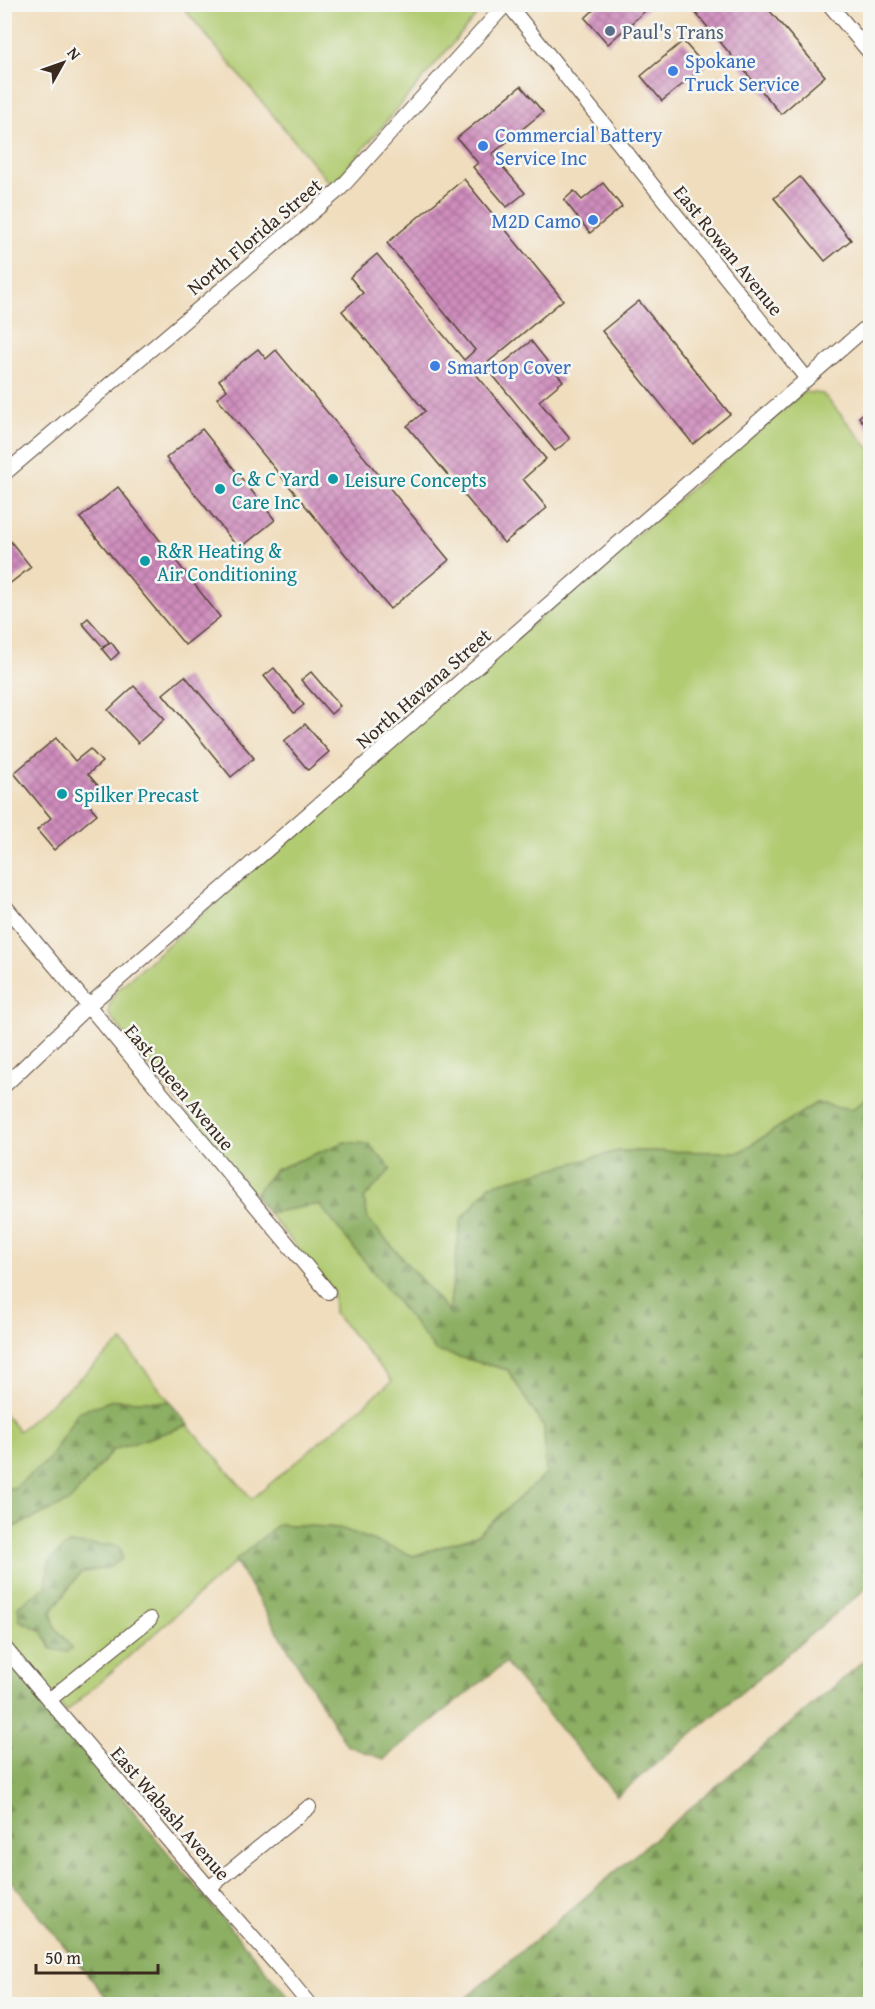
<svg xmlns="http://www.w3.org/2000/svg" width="875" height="2009" font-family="'Gentium Book Plus',serif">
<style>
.green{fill:#b1cb71;stroke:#767a48;stroke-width:1.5;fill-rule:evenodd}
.forest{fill:url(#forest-firs);stroke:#646c40;stroke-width:1.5}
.building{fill:url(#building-cross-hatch)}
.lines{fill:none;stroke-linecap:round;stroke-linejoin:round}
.minor-casing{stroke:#564536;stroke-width:16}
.minor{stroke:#fff;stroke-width:14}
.service-dot{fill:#5c6f8a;stroke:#f6f6f2;stroke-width:2}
.shop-dot{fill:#3f7fe0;stroke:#f6f6f2;stroke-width:2}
.culture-dot{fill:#0f9aa8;stroke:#f6f6f2;stroke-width:2}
.labels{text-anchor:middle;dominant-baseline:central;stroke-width:5;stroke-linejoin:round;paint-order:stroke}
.service-label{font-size:20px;fill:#4e5e75;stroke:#f6f6f2;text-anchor:start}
.shop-label{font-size:20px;fill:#366cbe;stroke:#f6f6f2;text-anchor:start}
.street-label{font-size:20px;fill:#3b2a1e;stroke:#f6f6f2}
.culture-label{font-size:20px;fill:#0d838f;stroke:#f6f6f2;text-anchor:start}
</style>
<defs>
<pattern id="forest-firs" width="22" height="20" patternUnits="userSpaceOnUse" patternTransform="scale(1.5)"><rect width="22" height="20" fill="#8caf63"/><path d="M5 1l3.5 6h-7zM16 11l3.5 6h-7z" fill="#748f51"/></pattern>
<pattern id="building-cross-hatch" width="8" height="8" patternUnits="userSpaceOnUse" patternTransform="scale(1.5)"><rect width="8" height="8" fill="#cf8cbd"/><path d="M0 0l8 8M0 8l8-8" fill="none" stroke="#a97399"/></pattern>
</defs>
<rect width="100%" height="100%" fill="#f6f6f2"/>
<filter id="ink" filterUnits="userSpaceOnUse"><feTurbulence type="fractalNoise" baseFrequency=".0167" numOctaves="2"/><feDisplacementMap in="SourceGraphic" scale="12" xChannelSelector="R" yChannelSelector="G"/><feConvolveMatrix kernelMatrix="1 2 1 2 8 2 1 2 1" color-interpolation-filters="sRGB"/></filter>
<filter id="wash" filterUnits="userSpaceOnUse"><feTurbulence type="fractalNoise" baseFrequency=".008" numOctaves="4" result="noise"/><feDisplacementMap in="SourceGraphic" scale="24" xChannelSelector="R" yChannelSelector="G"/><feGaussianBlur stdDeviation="1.35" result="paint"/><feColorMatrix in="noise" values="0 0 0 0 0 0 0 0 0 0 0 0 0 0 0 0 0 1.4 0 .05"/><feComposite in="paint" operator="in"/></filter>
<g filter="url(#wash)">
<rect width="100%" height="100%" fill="#f0ddbd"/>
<g class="green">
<path d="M181,5H481L475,17L332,186Z"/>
<path d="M804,392L823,394L870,449V1095L852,1109L816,1103L740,1152L618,1151L461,1220L449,1312L368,1219L345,1142L275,1170L254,1195L109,1015V1007L116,991L406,732Z"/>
<path d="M319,1204L436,1350L508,1370L544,1428L546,1475L477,1535L413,1556L340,1528L278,1524L66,1712L5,1635V1531L70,1501L113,1450L188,1425L252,1499L392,1381L334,1313L333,1290L268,1213ZM68,1544L110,1567L80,1573L51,1612L55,1627L71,1648L52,1649L42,1631Z"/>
<path d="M122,1341L170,1402L113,1400L78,1412L49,1459L14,1488H5L4,1414L19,1431Z"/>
</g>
<g class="forest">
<path d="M870,1095V1585L617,1796L505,1663L384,1759L347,1746L235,1561L278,1524L340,1528L414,1556L477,1535L546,1474L544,1428L508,1370L436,1351L319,1204L268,1213L254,1195L275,1170L345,1142L369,1144L391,1169L364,1199L368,1219L449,1312L461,1220L490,1185L618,1151L740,1152L816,1103L852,1109Z"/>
<path d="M113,1400L170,1402L188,1425L113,1450L70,1501L5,1531V1488H14L49,1459L78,1412Z"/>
<path d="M68,1544L114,1545L121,1549L122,1559L110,1567L80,1573L51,1612L55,1627L72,1648L67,1652L52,1649L42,1631L19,1620L18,1606L46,1587L49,1561Z"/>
<path d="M4,1656L294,2004H112L5,1874Z"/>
<path d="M870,1656V2004H459Z"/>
</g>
<g id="blocks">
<g class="building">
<path d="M600,4H653L608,44L585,18Z"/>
<path d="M688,4H764L825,76L781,114Z"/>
<path d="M683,41L705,66L662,101L641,76Z"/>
<path d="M521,86L543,112L492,154L525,193L507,207L473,167L478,163L457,138Z"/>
<path d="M800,177L851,240L825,261L774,198Z"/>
<path d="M464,179L563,300L475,373L546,459L523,479L547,508L504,543L407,426L425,411L342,311L363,293L350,277L377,254L464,360L475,350L387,243Z"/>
<path d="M603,183L622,207L590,233L564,200L574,191L582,200Z"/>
<path d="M639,301L730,414L693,444L602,331Z"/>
<path d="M531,341L563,381L539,401L570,439L555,451L491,373Z"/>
<path d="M258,349L266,359L276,350L449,560L390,609L217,398L227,390L219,380Z"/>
<path d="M870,407V431L859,417Z"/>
<path d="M202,429L275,520L239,549L166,458Z"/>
<path d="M118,487L220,617L185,645L80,518Z"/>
<path d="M4,533L31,567L4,588Z"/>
<path d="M88,618L109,642L103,647L82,623Z"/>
<path d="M111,642L119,653L111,660L102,649Z"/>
<path d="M274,668L304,705L294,713L264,676Z"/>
<path d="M311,672L340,706L331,714L301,680Z"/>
<path d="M185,676L254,758L231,777L163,694Z"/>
<path d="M134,686L165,719L138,743L108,710Z"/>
<path d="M305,724L329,752L308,770L284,741Z"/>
<path d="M56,738L75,761L90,749L102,762L88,774L100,788L85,800L97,814L54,850L37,830L51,818L14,773Z"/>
</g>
</g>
</g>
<g filter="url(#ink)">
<use href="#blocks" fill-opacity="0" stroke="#564536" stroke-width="1.5"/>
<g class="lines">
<defs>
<g id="minor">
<path d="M508,4L807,379"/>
<path d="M829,4L870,53"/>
<path d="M4,474L340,189L506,4"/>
<path d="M4,905L328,1292"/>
<path d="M4,1086L88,1006L870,324"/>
<path d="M4,1647L209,1888L282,1971L309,2004"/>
<path d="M49,1700L150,1619"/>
<path d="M209,1888L309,1807"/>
</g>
</defs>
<use href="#minor" class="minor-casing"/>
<use href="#minor" class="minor"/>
</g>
</g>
<circle class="service-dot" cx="610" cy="31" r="6"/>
<g class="shop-dot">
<circle cx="673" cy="71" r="6"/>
<circle cx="483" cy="146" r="6"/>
<circle cx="593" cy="220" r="6"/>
<circle cx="435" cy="366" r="6"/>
</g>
<g class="culture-dot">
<circle cx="333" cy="479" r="6"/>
<circle cx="220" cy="489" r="6"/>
<circle cx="145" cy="561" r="6"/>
<circle cx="62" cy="794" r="6"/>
</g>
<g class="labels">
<g class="service-label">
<text x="622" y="31">Paul's Trans</text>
</g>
<g class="shop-label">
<text x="685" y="60">Spokane<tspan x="685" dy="23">Truck Service</tspan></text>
<text x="495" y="134">Commercial Battery<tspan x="495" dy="23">Service Inc</tspan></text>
<text x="581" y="220" text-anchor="end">M2D Camo</text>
<text x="447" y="366">Smartop Cover</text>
</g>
<g class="street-label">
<text transform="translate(254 236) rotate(-40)">North Florida Street</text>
<text transform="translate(729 250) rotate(51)">East Rowan Avenue</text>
<text transform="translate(423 688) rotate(-41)">North Havana Street</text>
<text transform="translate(180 1087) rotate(50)">East Queen Avenue</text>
<text transform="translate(171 1813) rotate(49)">East Wabash Avenue</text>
</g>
<g class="culture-label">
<text x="232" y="478">C &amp; C Yard<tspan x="232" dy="23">Care Inc</tspan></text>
<text x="345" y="479">Leisure Concepts</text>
<text x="157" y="550">R&amp;R Heating &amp;<tspan x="157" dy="23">Air Conditioning</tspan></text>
<text x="74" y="794">Spilker Precast</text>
</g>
</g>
<rect width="875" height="2009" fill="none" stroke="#f6f6f2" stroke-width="24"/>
<g transform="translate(63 63) rotate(50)" stroke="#f6f6f2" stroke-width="4.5" paint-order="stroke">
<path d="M0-4.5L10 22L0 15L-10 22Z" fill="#3b2a1e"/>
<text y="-9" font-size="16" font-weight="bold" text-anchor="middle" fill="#3b2a1e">N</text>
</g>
<path d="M36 1964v9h122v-9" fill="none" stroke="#3b2a1e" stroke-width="3"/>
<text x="45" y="1964" font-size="18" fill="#3b2a1e" stroke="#f6f6f2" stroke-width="4.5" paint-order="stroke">50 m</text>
</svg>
